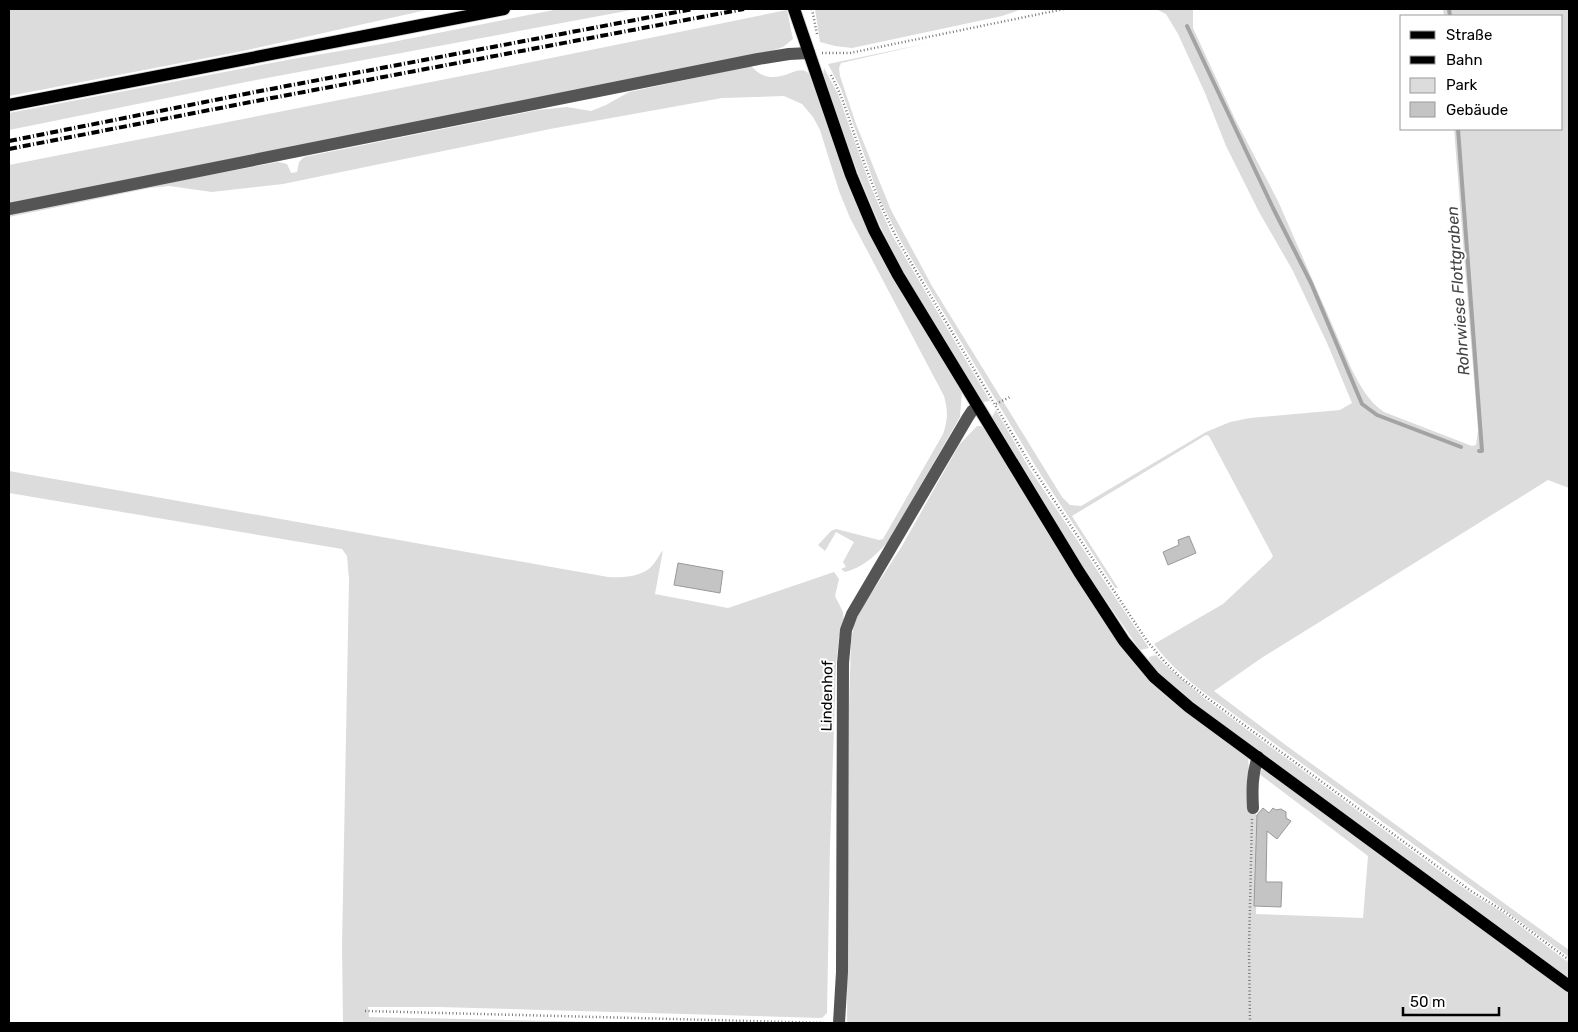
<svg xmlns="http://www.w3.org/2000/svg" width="1578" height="1032" font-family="Rubik,sans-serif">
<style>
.green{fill:#dcdcdc}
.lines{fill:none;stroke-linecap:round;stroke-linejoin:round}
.stream{stroke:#a3a3a3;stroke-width:4}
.building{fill:#c4c4c4;stroke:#999}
.major-casing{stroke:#dbdbdb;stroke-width:14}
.path{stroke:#777;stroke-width:2.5;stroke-dasharray:1 2.5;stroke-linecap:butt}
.minor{stroke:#555;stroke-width:12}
.major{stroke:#000;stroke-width:12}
.rail{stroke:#000;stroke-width:4;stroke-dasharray:8 2.5 1 2.5;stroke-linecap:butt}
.labels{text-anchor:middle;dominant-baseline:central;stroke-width:4;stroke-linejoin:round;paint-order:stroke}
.street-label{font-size:15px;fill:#000;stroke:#fff}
.water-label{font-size:16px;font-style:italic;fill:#444;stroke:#fff}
</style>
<rect width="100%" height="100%" fill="#fff"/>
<g class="green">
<path d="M9,9H431L243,51L9,96Z"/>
<path d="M559,9H637L256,80L9,130V113L298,58L382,44Z"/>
<path d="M815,9H1022L1002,16L852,48L835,46L820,42Z"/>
<path d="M1156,9H1193V28L1235,119L1278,201L1352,370C1361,387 1368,401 1384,412L1472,446L1476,445L1478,430L1454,129H1562V16H1444L1443,9H1569V488L1548,480L1263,657L1214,691L1287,746L1569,950V957L1206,694C1186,679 1169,664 1154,644L1223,604L1271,559L1273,556L1209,436L1206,435L1072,516L1118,588H1115L1036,467L902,243L880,200L841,89L828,64L929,43L841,63L839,68L840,76L856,124L891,210L932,286L1062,497L1070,505L1081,506L1206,432L1230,422L1250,418L1340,410L1352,403L1327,343L1293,271L1259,212L1226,146L1205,93L1178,34L1166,14Z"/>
<path d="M787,10L793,39L783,47L771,51L9,205V165L487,71Z"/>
<path d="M751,66C775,92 795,63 807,72C810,74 811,79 813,82L845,174L867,229L900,291L962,392L960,417L888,542C876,555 862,568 845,572L841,569L846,567L843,562L854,542L836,532L825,551L818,545L831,531L836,529L879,540L883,539L943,434C948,420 948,410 944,396L850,218L839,191L820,130L813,117L802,104L784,96L722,98L550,129L283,184L212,192L169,186L150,188L9,217V213L278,162L287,164L291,173L297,172L299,162L304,157L538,110L567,107L591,111L606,105L629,92Z"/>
<path d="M824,68L838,94L870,185L892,235L990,401L983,402L897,261C867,201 845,140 823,77Z"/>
<path d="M996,410L1029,468L1149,648L1140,650L1089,576L992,417Z"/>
<path d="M977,426H981L986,429L1122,646C1130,658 1139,671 1150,682C1180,710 1215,733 1248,756L1252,812L1257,815L1254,906H1256V914L1363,918L1368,856L1258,773L1264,768L1569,992V1023H847L849,707L851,641L854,624L863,606L902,546L959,445Z"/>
<path d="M9,471L608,577C621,578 641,577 651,567C656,562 659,555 663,550L655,594L728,608L834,572L839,579L835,596L843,612L844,622L839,637L836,666L830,846L827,1013L822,1018L439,1007H368L369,1017L640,1023H343L342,946L349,579L347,556L342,549L9,493Z"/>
<path d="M1156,655L1163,663L1204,698L1441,872L1472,894L1502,912L1569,963V978L1201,709C1189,699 1149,671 1149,657Z"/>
</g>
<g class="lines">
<g class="stream">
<path d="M1449,9L1450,16"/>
<path d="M1187,26L1273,208L1311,283L1362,404L1377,415L1461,447"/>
<path d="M1458,129L1482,451H1479"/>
</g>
</g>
<g class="building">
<path d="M1189,536L1196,553L1168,565L1163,552L1179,545L1178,540Z"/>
<path d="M678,563L723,571L720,593L674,585Z"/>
<path d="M1263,808L1269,813L1273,808L1276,810L1281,809L1286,812V818L1291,821L1277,839L1267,831L1266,882H1282L1281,907L1254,906L1257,815Z"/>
</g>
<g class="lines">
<defs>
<g id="major">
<path d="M794,9L851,175L874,230L898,275L1079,572L1124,641L1154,677L1189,707L1569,986"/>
<path d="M9,105L504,9"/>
</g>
</defs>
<use href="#major" class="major-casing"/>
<g class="path">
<path d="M812,9L817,34"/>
<path d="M822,53H850L1064,9"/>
<path d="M831,75C844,99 851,126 860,151C871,183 884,214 900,244L1030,464L1147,641L1164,661L1179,676L1210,700L1471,891L1505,912L1569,960"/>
<path d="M996,404L1010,397"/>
<path d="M365,1011L827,1023"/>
<path d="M1250,1023L1249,948L1252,819"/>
</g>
<g class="minor">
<path d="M9,209L758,59L789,54L809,53"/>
<path d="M1253,808C1252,790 1252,774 1258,757"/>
<path d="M839,1023L842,972L843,663L846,630L852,614L968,417L972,411L978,407"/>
</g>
<use href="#major" class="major"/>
<g class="rail">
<path d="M9,141L255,92L693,9"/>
<path d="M9,149L256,101L744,9"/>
</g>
</g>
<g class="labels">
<g class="street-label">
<text transform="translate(827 696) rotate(-89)">Lindenhof</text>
</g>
<g class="water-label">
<text transform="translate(1458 291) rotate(-94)">Rohrwiese Flottgraben</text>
</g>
</g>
<rect width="1578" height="1032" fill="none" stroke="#000000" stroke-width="20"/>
<rect x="1400" y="15" width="162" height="115" fill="#ffffff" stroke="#999999"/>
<rect x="1410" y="31" width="25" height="8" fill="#000000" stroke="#999999"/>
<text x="1446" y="40" font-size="15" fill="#000000">Straße</text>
<rect x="1410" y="56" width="25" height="8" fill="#000000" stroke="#999999"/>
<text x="1446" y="65" font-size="15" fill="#000000">Bahn</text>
<rect x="1410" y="78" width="25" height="15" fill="#dcdcdc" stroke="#999999"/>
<text x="1446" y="90" font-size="15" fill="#000000">Park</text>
<rect x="1410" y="102" width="25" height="15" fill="#c4c4c4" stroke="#999999"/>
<text x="1446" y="115" font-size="15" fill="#000000">Gebäude</text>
<path d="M1403 1007v8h96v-8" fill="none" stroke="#000000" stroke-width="2.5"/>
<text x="1410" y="1007" font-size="15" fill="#000000" stroke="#ffffff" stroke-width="4" paint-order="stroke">50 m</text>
</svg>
